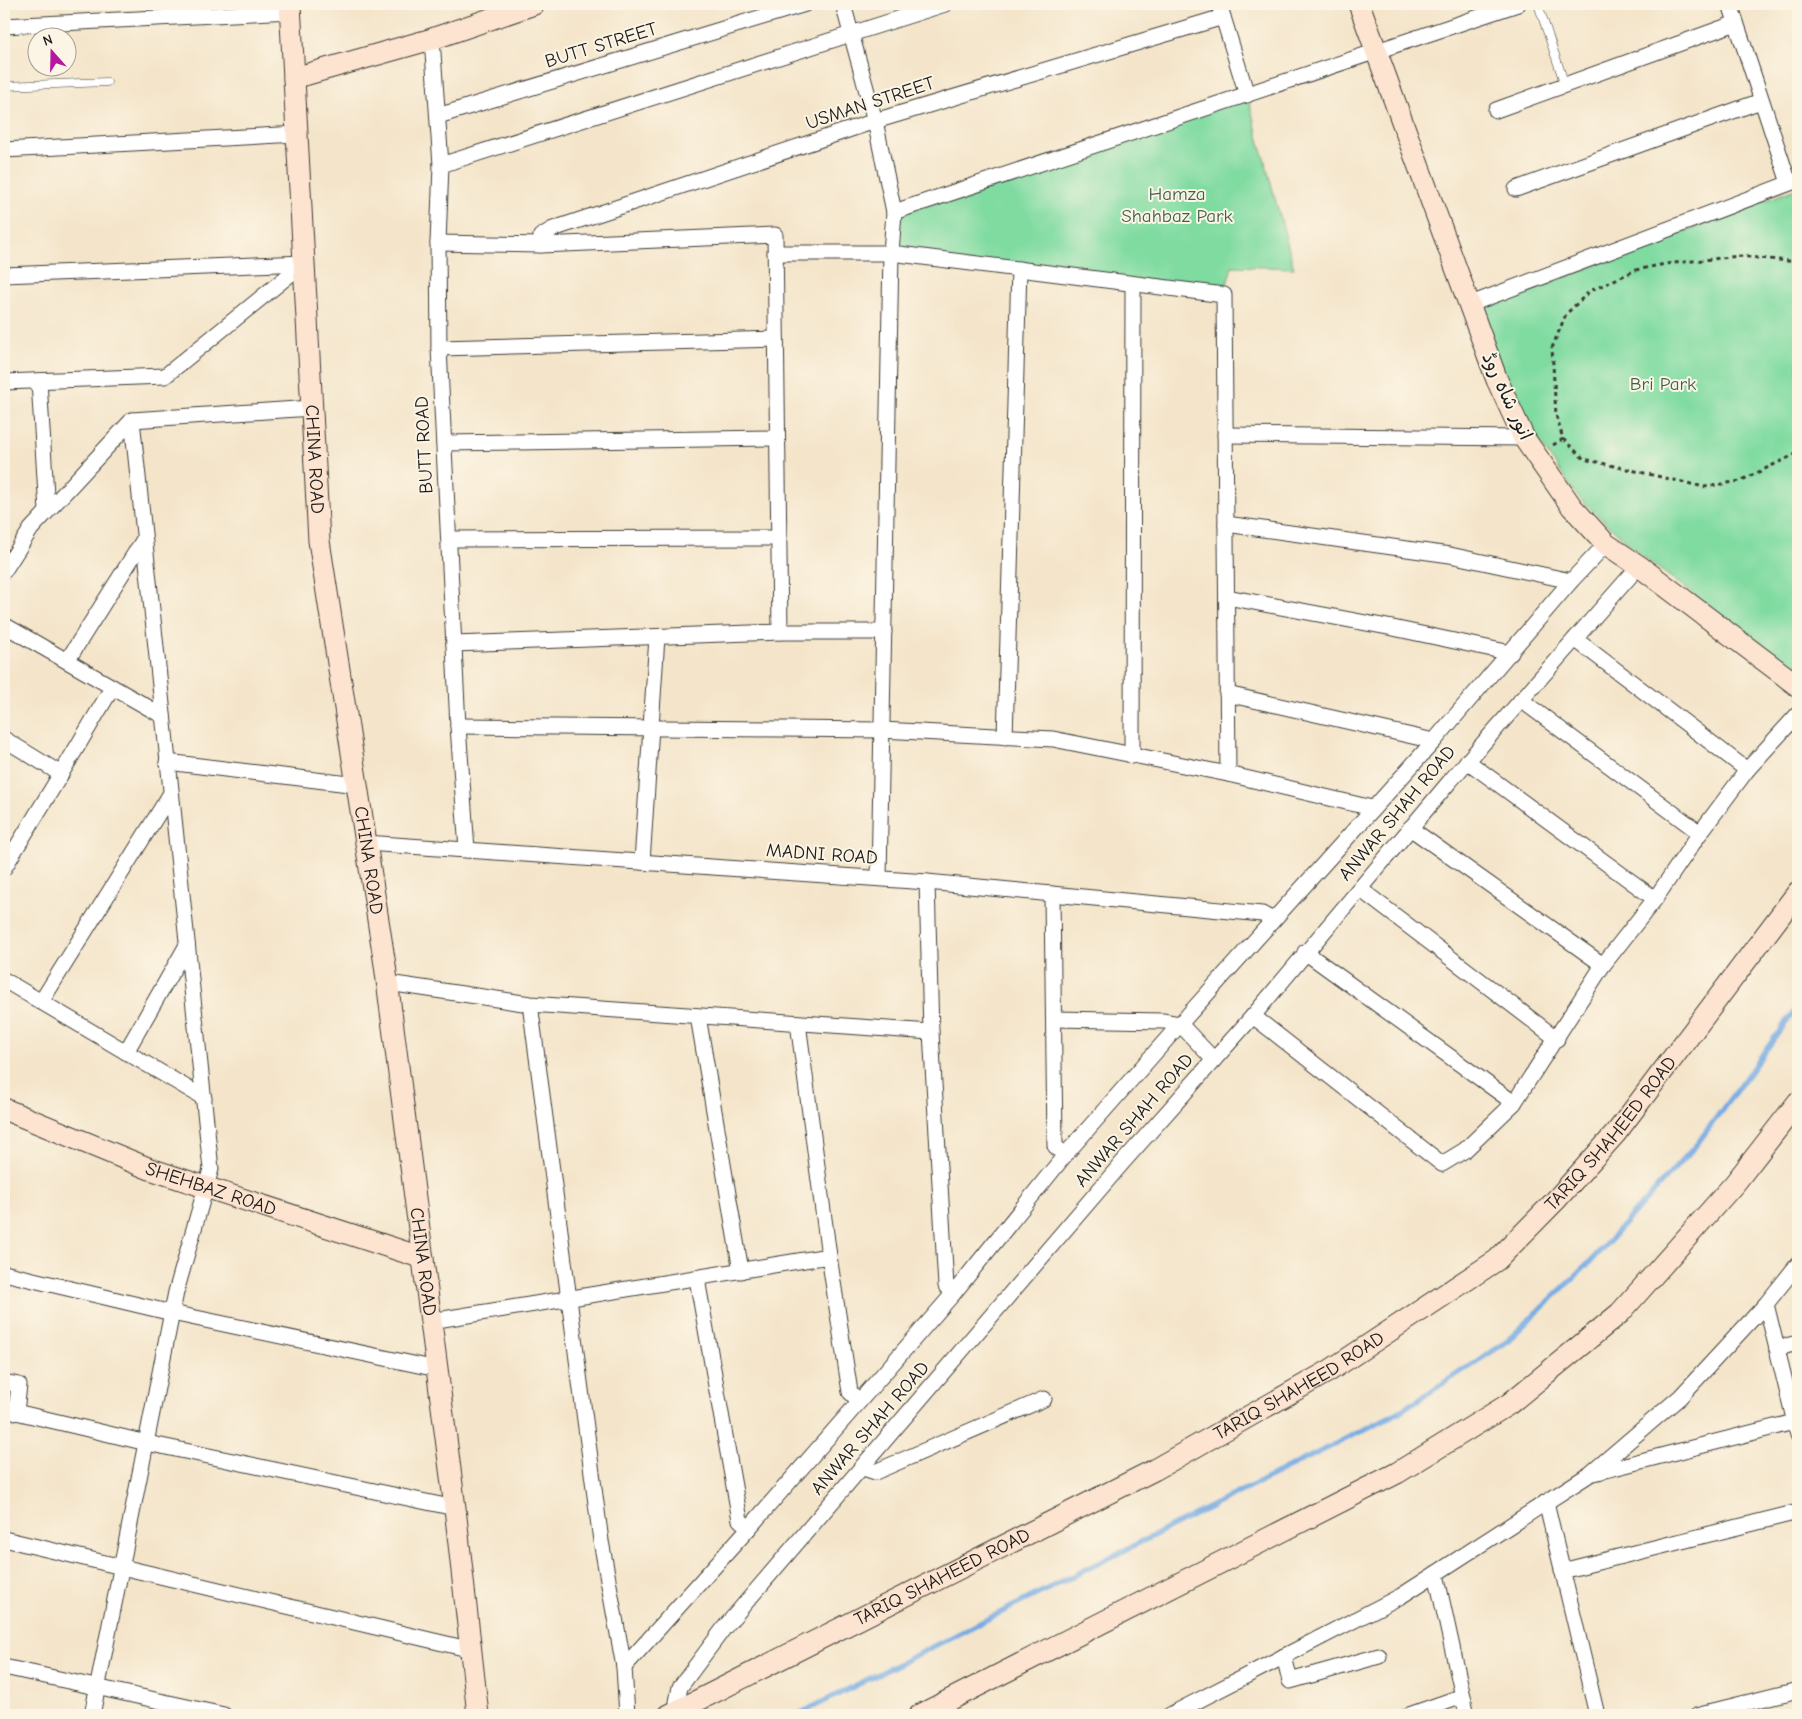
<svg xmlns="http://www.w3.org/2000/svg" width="1802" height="1719" font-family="'Comic Neue','Playpen Sans Arabic',sans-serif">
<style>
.green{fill:#80dba1;stroke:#4e7c5e}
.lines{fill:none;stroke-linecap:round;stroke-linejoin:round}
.stream{stroke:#74abe3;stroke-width:5.5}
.lane-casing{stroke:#3c3a36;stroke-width:9}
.street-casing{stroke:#3c3a36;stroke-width:17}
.secondary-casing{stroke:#3c3a36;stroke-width:23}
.path{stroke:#3c3a36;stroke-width:3;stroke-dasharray:4 4;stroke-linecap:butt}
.lane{stroke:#fff;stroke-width:8}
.street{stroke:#fff;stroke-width:15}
.secondary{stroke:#fde4d0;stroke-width:21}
.labels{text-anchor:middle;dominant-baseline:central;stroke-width:4;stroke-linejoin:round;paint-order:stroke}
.street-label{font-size:19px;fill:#1c1c1c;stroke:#fcf5e5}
.park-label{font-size:19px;fill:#3f5f4b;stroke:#fcf5e5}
</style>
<rect width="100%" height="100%" fill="#fcf5e5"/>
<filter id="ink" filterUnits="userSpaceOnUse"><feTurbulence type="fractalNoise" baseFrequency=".02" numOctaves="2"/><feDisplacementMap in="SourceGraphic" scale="10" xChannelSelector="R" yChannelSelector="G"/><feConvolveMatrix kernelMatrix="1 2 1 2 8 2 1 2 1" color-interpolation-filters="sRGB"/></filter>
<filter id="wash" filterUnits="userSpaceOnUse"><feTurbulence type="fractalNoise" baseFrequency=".0096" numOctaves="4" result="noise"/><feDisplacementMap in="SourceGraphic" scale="20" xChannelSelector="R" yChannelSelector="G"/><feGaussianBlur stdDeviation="1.12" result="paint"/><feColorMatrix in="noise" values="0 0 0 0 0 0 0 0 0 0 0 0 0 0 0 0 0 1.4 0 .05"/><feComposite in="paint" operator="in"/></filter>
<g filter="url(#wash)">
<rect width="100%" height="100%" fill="#f4e5ca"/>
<g class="green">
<path d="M1247,95L1294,268L1232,266L1224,295L891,253L894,212Z"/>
<path d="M1798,188V671L1647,560L1578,497L1534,434L1504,377L1478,310Z"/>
</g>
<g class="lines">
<path class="stream" d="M797,1715L1399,1412L1505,1343L1588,1264L1697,1144L1798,1006"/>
</g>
</g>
<g filter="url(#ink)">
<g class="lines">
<defs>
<g id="lane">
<path d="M1538,4L1565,85"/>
<path d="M4,86L107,82"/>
</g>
<g id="street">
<path d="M843,4L875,121L894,212L891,253L1224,295L1228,774"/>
<path d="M1219,4L1247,95"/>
<path d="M1730,4L1789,183"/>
<path d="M4,26L290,11"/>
<path d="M432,39L441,165L438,243L439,348L458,726L467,850"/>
<path d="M1496,110L1736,23"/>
<path d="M438,116L805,4"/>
<path d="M4,150L297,134"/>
<path d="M441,165L945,4"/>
<path d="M1516,189L1761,101"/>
<path d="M894,212L1518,4"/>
<path d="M438,243L541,245L775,235L780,632"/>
<path d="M541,245V236L553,229L875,121L1223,17"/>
<path d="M775,253H891L879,878"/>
<path d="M4,275L304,263"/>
<path d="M1468,305L1798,180"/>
<path d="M439,348L776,339"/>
<path d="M39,381L47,511"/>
<path d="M4,382L165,376L304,263"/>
<path d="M1225,435L1524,438"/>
<path d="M444,443L777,438"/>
<path d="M1226,524L1450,555L1571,581"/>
<path d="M449,539L779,538"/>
<path d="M4,571L31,529L132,420L312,408"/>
<path d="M1227,597L1393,628L1511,653"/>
<path d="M4,625L163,716"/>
<path d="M1575,639L1747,770"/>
<path d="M454,644L780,632H884"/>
<path d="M67,661L144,539"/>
<path d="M1227,694L1434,741"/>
<path d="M1521,700L1700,833"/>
<path d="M458,726L882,730L1053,739L1228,774L1372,808"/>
<path d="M1005,737L1019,269"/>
<path d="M4,739L61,774L4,868"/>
<path d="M1132,756L1133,284"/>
<path d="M1467,761L1655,899"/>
<path d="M167,762L357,785"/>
<path d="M61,774L112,688"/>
<path d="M1410,828L1603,965"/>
<path d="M366,843L927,882L1262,914L1273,920"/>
<path d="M642,862L657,637"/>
<path d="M927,882L931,1032L946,1286L953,1294"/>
<path d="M1360,889L1557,1039"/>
<path d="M1052,894L1055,1146L1065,1155"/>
<path d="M1305,952L1514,1103"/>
<path d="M4,980L204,1098"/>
<path d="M388,983L530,1004L931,1032"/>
<path d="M41,1002L171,793"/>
<path d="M530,1004L601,1541L624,1667L627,1715"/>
<path d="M698,1016L741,1271"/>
<path d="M1253,1016L1442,1164L1465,1150L1514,1103L1603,965L1655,899L1700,833L1747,770L1798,714"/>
<path d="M1054,1019L1164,1021L1180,1024L1214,1060"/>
<path d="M798,1023L829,1256L850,1392L859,1401"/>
<path d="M126,1052L187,945"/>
<path d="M4,1273L172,1313L437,1369"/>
<path d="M697,1279L740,1520L749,1528"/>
<path d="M1766,1304L1798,1435"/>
<path d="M431,1321L829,1256"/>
<path d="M1777,1348L1798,1343"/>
<path d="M4,1382L19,1385L16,1412L147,1443L455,1508"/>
<path d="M863,1468L875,1472L1044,1399"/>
<path d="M1594,1473L1798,1421"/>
<path d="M1546,1502L1597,1715"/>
<path d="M4,1539L472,1650"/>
<path d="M1562,1571L1798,1512"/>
<path d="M1436,1574L1467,1715"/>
<path d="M1284,1656L1290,1681L1379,1656"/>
<path d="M4,1667L224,1715"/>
<path d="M624,1667L749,1528L953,1294L1065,1155L1180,1024L1434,741L1571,581L1606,544"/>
<path d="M680,1710L677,1702L680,1687L724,1628L1123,1162L1253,1016L1451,780L1639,566"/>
<path d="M92,1715L176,1292L211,1169L132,420"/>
<path d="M1170,1715L1401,1596L1590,1474L1680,1397L1766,1304L1798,1264"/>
<path d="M1409,1715L1463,1696"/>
<path d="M1697,1715L1798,1690"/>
</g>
<g id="secondary">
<path id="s1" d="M290,4L319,541L385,965L455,1508L478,1715"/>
<path d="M1359,4L1497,380L1524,438L1572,507L1606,544L1639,566L1798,686"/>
<path d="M294,78L432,39L534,4"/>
<path id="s2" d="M4,1109L150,1169L423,1258"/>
<path id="s3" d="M669,1715L1154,1470L1329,1371L1497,1260L1555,1201L1616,1133L1798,892"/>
<path d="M920,1715L1397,1473L1509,1404L1620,1313L1735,1183L1798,1102"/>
</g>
</defs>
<use href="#lane" class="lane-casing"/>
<use href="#street" class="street-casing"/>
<use href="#secondary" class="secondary-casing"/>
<g class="path">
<path d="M1798,262L1740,256L1665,264L1636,270L1590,291L1566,314L1552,348L1556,415L1563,439L1584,459L1704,487L1740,481L1798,453"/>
<path d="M1553,445L1563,439"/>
</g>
<use href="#lane" class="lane"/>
<use href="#street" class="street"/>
<use href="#secondary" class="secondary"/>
</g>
</g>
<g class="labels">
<g class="street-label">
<text transform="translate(601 45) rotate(-17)">BUTT STREET</text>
<text transform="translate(870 103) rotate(-18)">USMAN STREET</text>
<text transform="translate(1507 396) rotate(65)">انور شاہ روڈ</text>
<text transform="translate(424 445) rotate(-93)">BUTT ROAD</text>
<text stroke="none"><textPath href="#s1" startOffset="456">CHINA ROAD</textPath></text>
<text transform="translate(1397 813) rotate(-50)">ANWAR SHAH ROAD</text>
<text transform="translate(822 854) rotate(4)">MADNI ROAD</text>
<text stroke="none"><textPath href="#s1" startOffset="861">CHINA ROAD</textPath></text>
<text transform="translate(1134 1120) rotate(-49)">ANWAR SHAH ROAD</text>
<text stroke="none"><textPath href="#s3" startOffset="1116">TARIQ SHAHEED ROAD</textPath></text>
<text stroke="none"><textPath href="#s2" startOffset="222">SHEHBAZ ROAD</textPath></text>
<text stroke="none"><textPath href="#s1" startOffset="1266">CHINA ROAD</textPath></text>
<text stroke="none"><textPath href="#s3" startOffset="711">TARIQ SHAHEED ROAD</textPath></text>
<text transform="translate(870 1428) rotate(-49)">ANWAR SHAH ROAD</text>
<text stroke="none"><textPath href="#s3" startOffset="306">TARIQ SHAHEED ROAD</textPath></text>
</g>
<g class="park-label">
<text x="1177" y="194">Hamza<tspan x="1177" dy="22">Shahbaz Park</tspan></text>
<text x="1663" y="384">Bri Park</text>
</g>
</g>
<rect width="1802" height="1719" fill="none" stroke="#fcf5e5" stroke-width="20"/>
<g transform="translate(52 52) rotate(340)"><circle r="24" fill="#fcf5e5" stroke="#a29e95"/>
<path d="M0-4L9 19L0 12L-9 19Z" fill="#b5179e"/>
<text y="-8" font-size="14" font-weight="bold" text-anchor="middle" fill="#1c1c1c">N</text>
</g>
</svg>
